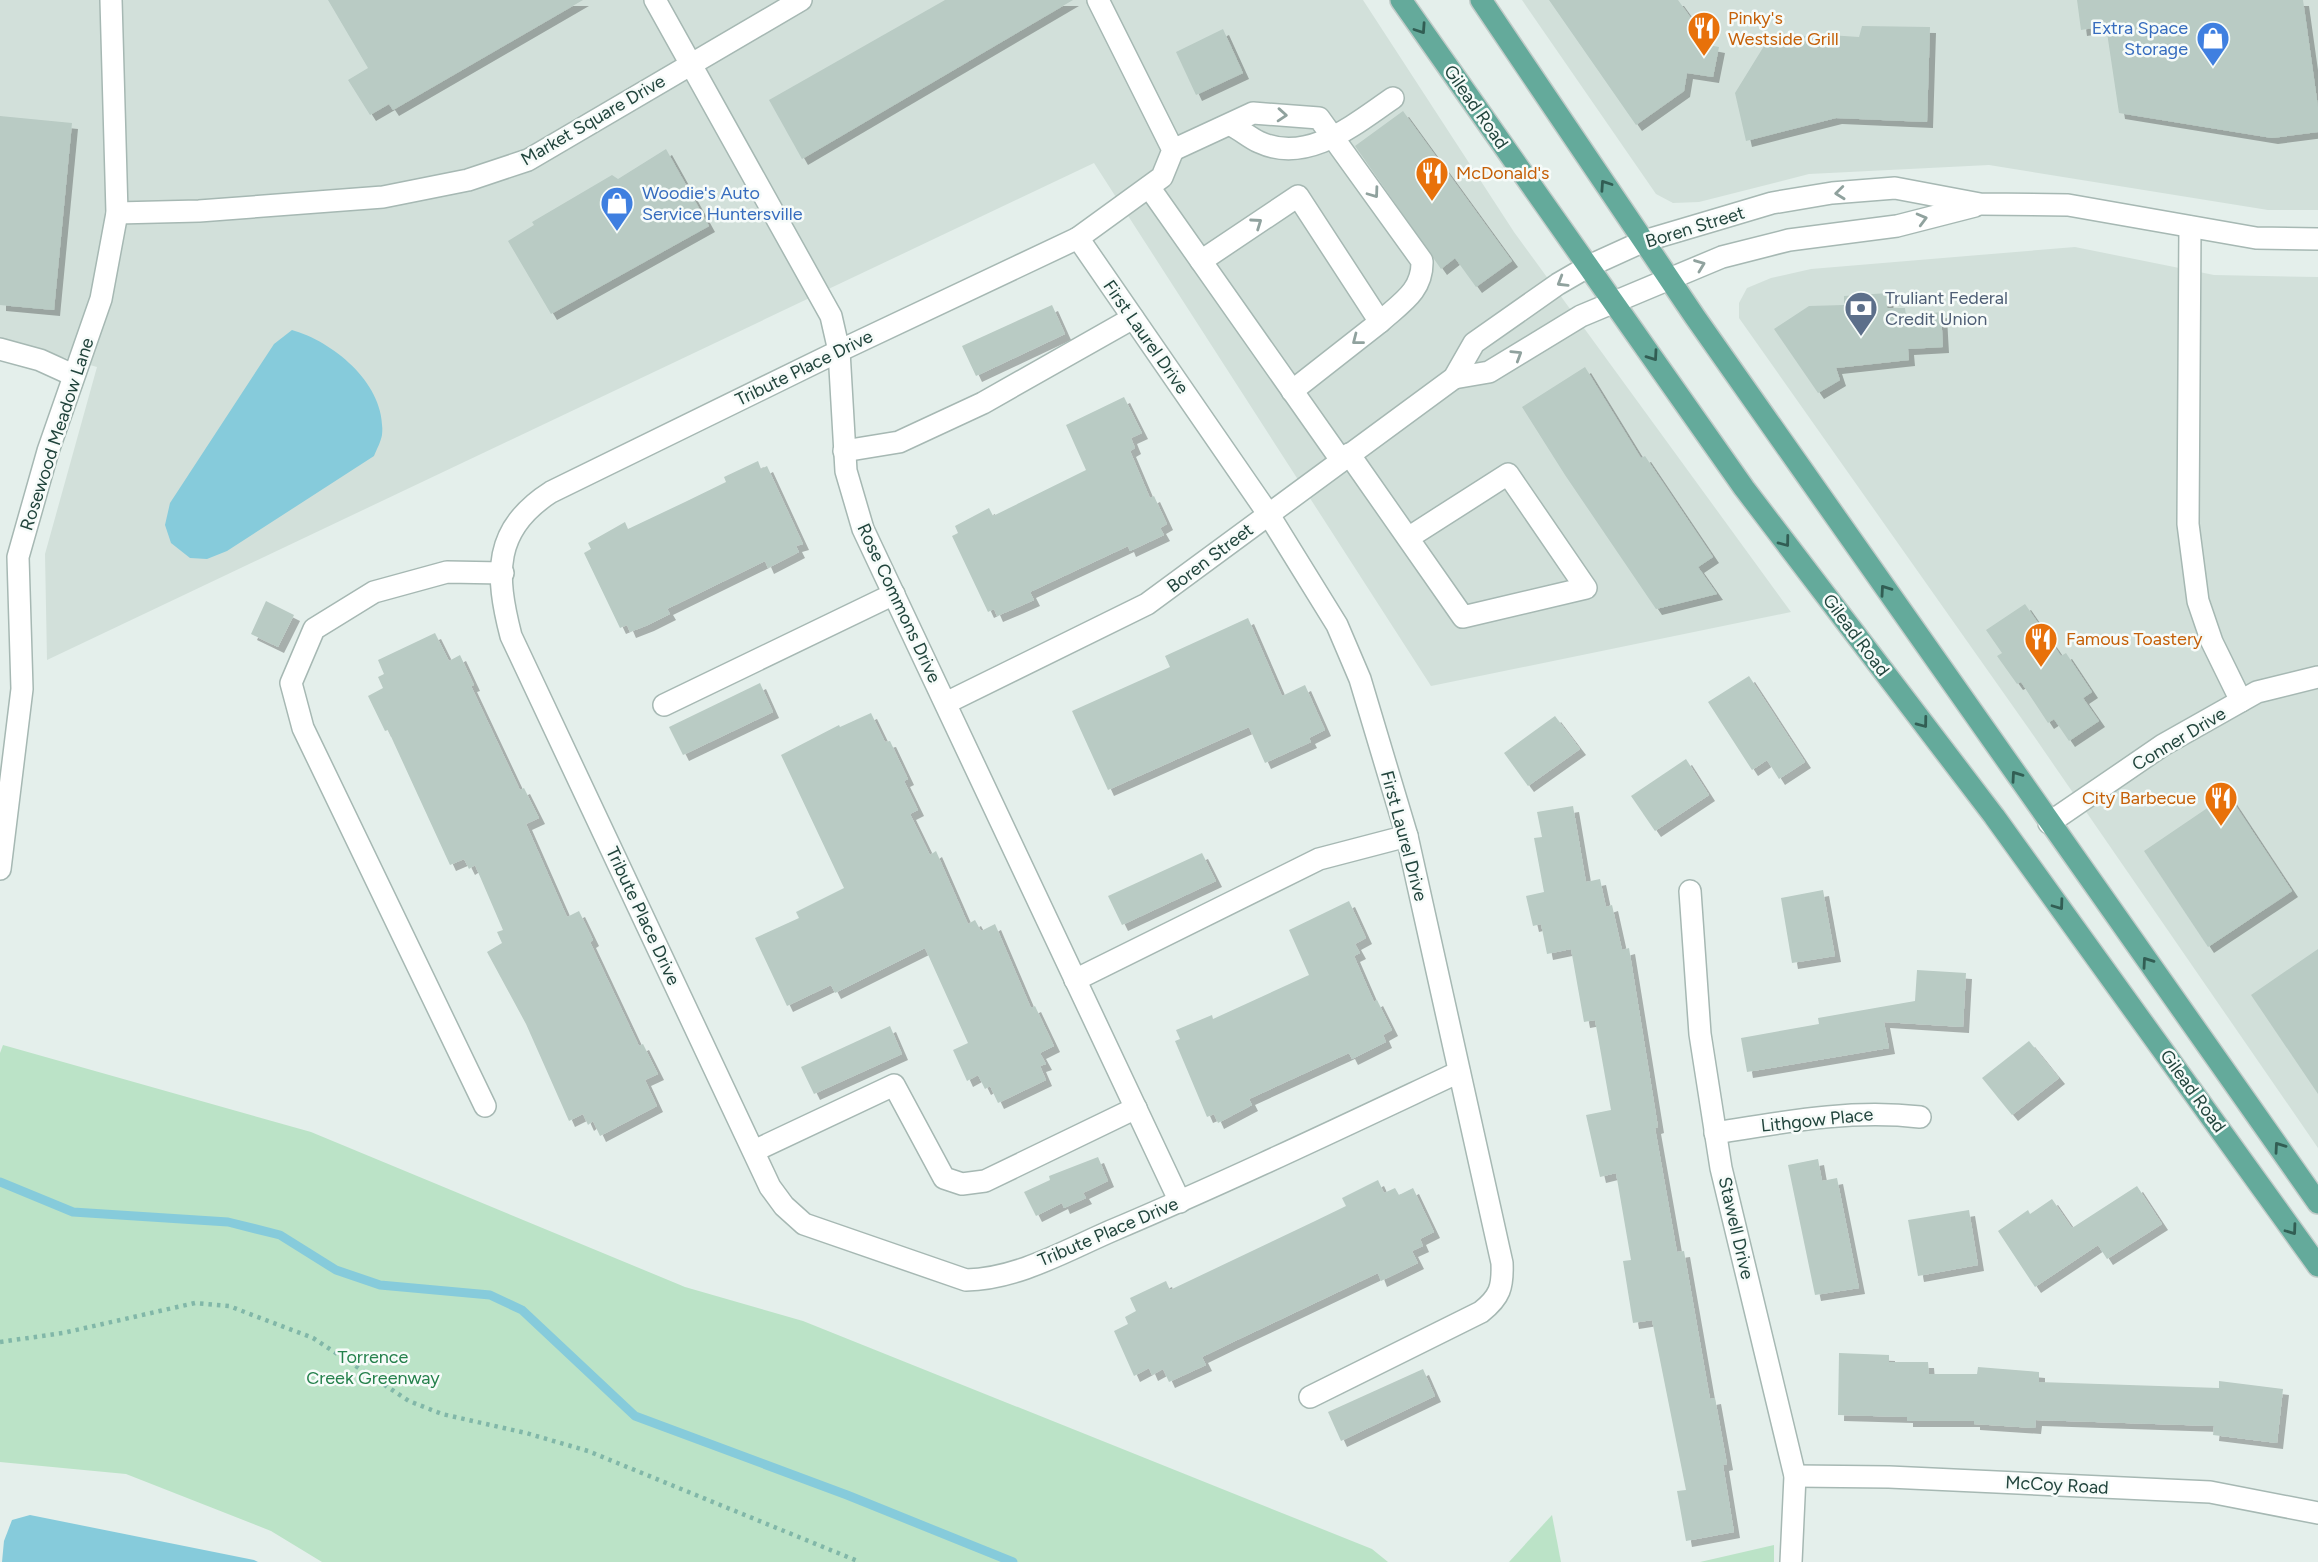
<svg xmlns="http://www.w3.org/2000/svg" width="2318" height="1562" font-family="Figtree,sans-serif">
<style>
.built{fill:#d2e0da}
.green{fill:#bbe3c7}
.water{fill:#86cbdb}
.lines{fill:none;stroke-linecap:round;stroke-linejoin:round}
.stream{stroke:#86cbdb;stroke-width:9}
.building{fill:#b9cbc4;filter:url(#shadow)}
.minor-casing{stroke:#a6b8b3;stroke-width:24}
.major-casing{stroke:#c1cbc8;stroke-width:24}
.path{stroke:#81b7a8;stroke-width:4.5;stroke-dasharray:3.5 5;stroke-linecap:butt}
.minor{stroke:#fff;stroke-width:21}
.major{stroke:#64aa9b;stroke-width:21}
.oneway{stroke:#325e54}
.oneway2{stroke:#90a29e}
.labels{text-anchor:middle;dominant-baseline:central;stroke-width:5;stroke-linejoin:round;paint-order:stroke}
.food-label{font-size:18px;fill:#c56008;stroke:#f6fbf9;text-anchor:start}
.shop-label{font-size:18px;fill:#366cbe;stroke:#f6fbf9;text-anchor:end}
.street-label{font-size:18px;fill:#21443c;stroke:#f6fbf9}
.service-label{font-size:18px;fill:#4e5e75;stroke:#f6fbf9;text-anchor:start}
.park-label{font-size:18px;fill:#25814c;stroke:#f6fbf9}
</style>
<defs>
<filter id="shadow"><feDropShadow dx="6" dy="6" stdDeviation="0" flood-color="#0004"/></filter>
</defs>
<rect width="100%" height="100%" fill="#e4efeb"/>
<g class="built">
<path d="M0,0H1363L1514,232L1791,612L1431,686L1094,163L47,660L45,554L97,367L0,339Z"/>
<path d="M1522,0H2318V210H2268L1989,165L1809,174L1699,202L1673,203L1656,194Z"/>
<path d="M2075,247L2214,275L2318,277V1148L2029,729L1739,318V303L1747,288L1771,278L1811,269Z"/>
</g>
<g class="green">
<path d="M3,1045L311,1132L685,1287L803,1321L1372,1549L1388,1562H322L271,1531L126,1474L0,1462V1053Z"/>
<path d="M1552,1515L1561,1562H1509Z"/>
<path d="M1774,1545V1562H1700Z"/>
</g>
<g class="water">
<path d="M292,330C334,342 387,385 382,435C381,441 377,449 374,456L227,551L207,559L190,558L171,543L165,525L170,503L274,344Z"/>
<path d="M30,1515L254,1560L258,1562H2L4,1541L12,1520Z"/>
</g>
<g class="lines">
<path class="stream" d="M0,1182L73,1212L228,1222L280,1235L336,1270L380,1285L490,1295L522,1310L635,1416L847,1495L1013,1562"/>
</g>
<g class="building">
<path d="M328,0H583L393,110L389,104L370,115L348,80L368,68Z"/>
<path d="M945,0H1073L802,159L769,100Z"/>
<path d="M1549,0H1678L1696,25L1693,42L1719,47L1713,77L1687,73L1684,91L1636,125Z"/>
<path d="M2077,0H2303L2318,107V132L2272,138L2119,113L2106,26L2081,30Z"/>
<path d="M1862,26L1930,27L1927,122L1836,118L1746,141L1735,93L1764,46L1814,34L1859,37Z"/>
<path d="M1223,29L1243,73L1196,95L1176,52Z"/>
<path d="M1403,111L1512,261L1476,287L1455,258L1441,269L1355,146Z"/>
<path d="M0,116L72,123L54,310L0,305Z"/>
<path d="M666,149L709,226L551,314L508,241L534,225L532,222L612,175L618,179Z"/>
<path d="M1888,293L1887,308H1905L1906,316L1941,312L1943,347L1908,349L1909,360L1836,368L1840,380L1818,393L1774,329L1809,306L1844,305V296Z"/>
<path d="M1052,305L1065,334L976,376L962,346Z"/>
<path d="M1585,367L1641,458L1645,456L1713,557L1698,567L1717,594L1656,609L1565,475L1522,407Z"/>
<path d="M1124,397L1142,433L1131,438L1135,448L1130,451L1150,498L1154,496L1167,524L1160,528L1164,535L1130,551L1128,546L1030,592L1034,600L1016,608L997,616L994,609L988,612L952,536L958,533L955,526L989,508L993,516L1086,470L1066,425Z"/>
<path d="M758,461L761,469L767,466L803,544L796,546L799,552L768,568L765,561L667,609L670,614L648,625L630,632L627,625L620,628L584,553L591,549L588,543L625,522L628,529L685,502L726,482L724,477Z"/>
<path d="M266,601L294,615L278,647L251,634Z"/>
<path d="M2025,604L2061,656L2066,653L2092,692L2083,698L2099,721L2069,741L2054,719L2048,723L2021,682L2017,684L1997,656L2002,653L1986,630Z"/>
<path d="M1248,618L1282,696L1305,685L1325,730L1309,738L1311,742L1265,763L1249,727L1108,790L1072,711L1170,667L1165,656Z"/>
<path d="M435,633L449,661L460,655L474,685L471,686L520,790L524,788L539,818L526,824L567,917L579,911L593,940L590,942L639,1046L643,1044L658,1074L645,1080L657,1106L600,1136L593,1121L588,1125L583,1114L569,1121L526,1024L487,952L502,943L497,932L503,930L475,865L469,869L464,859L450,865L388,730L385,731L368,696L383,688L378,677L384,674L378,660Z"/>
<path d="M1749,676L1805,762L1779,779L1767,760L1752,770L1708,702Z"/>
<path d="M760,683L773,712L683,755L669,727Z"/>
<path d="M871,713L885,742L890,741L908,779L904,781L918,810L910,814L930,855L936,851L968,924L975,920L981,931L995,924L1031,1008L1035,1006L1054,1046L1040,1053L1046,1064L1040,1066L1046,1080L998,1103L990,1086L985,1089L978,1075L967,1081L953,1050L968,1043L925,948L835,993L831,985L787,1006L755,938L799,918L796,912L844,888L781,755L839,725L840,727Z"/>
<path d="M1555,716L1580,749L1528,786L1504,753Z"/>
<path d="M1686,759L1709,795L1655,831L1631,796Z"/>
<path d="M2228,794L2292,891L2208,947L2144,851Z"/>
<path d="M1573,806L1586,882L1600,879L1606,907L1612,905L1622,950L1629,948L1658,1127L1655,1128L1677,1252L1684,1251L1710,1399L1715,1398L1727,1464L1723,1465L1734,1532L1686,1541L1677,1491L1686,1490L1652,1320L1633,1323L1623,1261L1631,1260L1616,1173L1600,1177L1586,1115L1611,1110L1595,1020L1584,1022L1571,949L1547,954L1541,924L1533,926L1526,896L1544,892L1534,838L1542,837L1537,812Z"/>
<path d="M1202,853L1216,881L1122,925L1108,896Z"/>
<path d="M1823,890L1835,956L1792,963L1781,898Z"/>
<path d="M1349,901L1366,938L1355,944L1360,953L1354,956L1374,1002L1377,1000L1392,1030L1383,1035L1386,1042L1352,1059L1349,1053L1249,1099L1252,1105L1218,1123L1214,1114L1207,1117L1175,1041L1180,1039L1176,1030L1212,1015L1213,1019L1309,975L1289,930Z"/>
<path d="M2318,949V1094L2251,995Z"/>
<path d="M1917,970L1966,973L1963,1027L1884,1022L1889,1048L1747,1072L1741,1038L1819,1024L1818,1018L1915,1001Z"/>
<path d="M890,1026L902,1054L814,1094L801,1067Z"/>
<path d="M2029,1041L2059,1078L2012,1115L1982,1078Z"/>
<path d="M1098,1157L1108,1181L1083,1193L1086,1198L1064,1208L1062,1203L1036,1216L1024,1192L1050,1180L1049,1176Z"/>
<path d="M1818,1159L1822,1181L1837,1178L1859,1288L1815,1295L1788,1165Z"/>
<path d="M1378,1180L1384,1193L1395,1188L1399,1195L1413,1188L1434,1232L1420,1239L1423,1246L1412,1251L1418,1263L1381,1281L1378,1273L1235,1341L1202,1357L1206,1365L1169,1382L1163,1369L1152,1375L1149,1368L1134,1376L1114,1331L1128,1324L1125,1317L1136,1311L1130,1298L1166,1281L1170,1290L1313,1222L1346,1206L1342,1198Z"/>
<path d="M2137,1186L2162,1224L2107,1259L2098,1245L2035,1287L1998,1231L2028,1210L2030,1214L2052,1199L2072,1228Z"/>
<path d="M1969,1210L1978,1265L1918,1276L1908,1220Z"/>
<path d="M1839,1353L1889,1355V1362H1928L1929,1374H1977L1978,1367L2039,1372V1382L2219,1388V1381L2283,1389L2277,1443L2213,1435L2214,1426L2036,1420L2035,1428L1974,1424V1421H1907V1417L1838,1415Z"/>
<path d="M1423,1369L1435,1396L1341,1441L1328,1412Z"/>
</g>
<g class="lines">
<defs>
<g id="minor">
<path d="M655,0L831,316L839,351L846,471L863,529L1180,1202"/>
<path d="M1098,0L1173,150L1162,177L1078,238L839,351L551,492C493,529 495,574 511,636L770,1187L784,1206L804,1224L966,1280C1017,1279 1065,1251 1111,1231C1229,1181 1344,1126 1459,1072"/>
<path d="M1231,125C1241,130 1250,138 1259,142C1308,165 1356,123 1393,98"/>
<path d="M1173,150L1253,113L1319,118L1422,261C1423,291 1401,303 1380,322"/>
<path d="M1149,187L1341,460"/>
<path d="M117,213L199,211L383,197L468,180L528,160L801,0"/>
<path d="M2190,227L2188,524L2198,601L2212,642L2241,701"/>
<path d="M1078,238L1269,515L1337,625L1360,679L1407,836L1502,1263C1503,1287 1500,1297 1481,1312L1310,1397"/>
<path d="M1201,261L1298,196L1380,322L1292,391"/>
<path d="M0,349L40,360L73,375"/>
<path d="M1454,378L1489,372L1581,316L1722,257L1789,240L1897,226L1975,206"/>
<path d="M844,451L899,442L983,403L1133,318"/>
<path d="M1349,454L1463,617L1586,588L1508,474L1408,538"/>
<path d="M946,703L1147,604L1454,378L1474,343L1558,284L1589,266L1644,241L1715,220L1772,203L1832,193L1895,188L1980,204L2068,205L2256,238L2318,239"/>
<path d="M664,705L894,594"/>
<path d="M2049,823L2163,745L2257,692L2318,677"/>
<path d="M0,869L22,689L18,557L48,451L101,299L117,213L111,0"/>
<path d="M1690,891L1700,1034L1721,1168L1795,1476L1791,1562"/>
<path d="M1075,980L1319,859L1407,836"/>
<path d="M485,1106L303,728L291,683L314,629L374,592L447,572L503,573"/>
<path d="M1715,1133C1784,1122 1850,1109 1920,1117"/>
<path d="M754,1151L894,1085L944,1178L962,1184L985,1181L1136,1108"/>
<path d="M1795,1476L1889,1477L2210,1492L2318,1513"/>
</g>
<g id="major">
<path d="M1401,0L1744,488L1994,816L2318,1266"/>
<path d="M1481,0L1695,317L2318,1203"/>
</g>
</defs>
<use href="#minor" class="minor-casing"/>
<use href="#major" class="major-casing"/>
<path class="path" d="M0,1342L63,1333L195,1303L229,1306L313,1338L409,1401L442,1414L526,1433L588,1451L860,1562"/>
<use href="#minor" class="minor"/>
<use href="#major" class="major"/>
</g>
<defs><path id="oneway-chevron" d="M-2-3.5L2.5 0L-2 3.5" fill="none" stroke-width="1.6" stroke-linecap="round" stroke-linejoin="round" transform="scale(1.75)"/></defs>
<g class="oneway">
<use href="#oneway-chevron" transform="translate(1421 29) rotate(56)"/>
<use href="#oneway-chevron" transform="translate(1605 185) rotate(-124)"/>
<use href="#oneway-chevron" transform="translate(1653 356) rotate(55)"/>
<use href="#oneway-chevron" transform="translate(1785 542) rotate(53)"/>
<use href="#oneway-chevron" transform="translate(1885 590) rotate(-125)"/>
<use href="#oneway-chevron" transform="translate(1923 723) rotate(53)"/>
<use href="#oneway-chevron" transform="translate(2016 776) rotate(-125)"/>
<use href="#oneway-chevron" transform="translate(2059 905) rotate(54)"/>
<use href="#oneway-chevron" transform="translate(2147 962) rotate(-125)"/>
<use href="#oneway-chevron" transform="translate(2279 1147) rotate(-125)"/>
<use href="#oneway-chevron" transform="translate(2292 1230) rotate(54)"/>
</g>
<g class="oneway2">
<use href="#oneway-chevron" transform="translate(1282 115) rotate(4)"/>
<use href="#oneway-chevron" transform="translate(1374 193) rotate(54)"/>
<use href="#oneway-chevron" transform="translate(1840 193) rotate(174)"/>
<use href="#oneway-chevron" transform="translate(1922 219) rotate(-15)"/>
<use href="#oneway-chevron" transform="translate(1257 223) rotate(-35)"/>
<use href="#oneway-chevron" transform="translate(1700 265) rotate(-21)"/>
<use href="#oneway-chevron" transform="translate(1562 282) rotate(149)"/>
<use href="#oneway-chevron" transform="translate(1357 340) rotate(142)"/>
<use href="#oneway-chevron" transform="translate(1517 355) rotate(-32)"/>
</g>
<defs>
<symbol id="restaurant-pin" viewBox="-11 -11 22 30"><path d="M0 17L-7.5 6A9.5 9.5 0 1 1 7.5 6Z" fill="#e8710a" stroke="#f6fbf9"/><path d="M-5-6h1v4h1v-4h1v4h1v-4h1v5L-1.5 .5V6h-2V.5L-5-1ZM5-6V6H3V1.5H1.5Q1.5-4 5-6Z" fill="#fff"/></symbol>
<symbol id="shop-pin" viewBox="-11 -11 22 30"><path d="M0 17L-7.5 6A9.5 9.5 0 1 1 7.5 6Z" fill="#3f7fe0" stroke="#f6fbf9"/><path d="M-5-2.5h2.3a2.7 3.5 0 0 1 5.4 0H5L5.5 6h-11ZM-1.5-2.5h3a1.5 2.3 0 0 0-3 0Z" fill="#fff"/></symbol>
<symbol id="bank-pin" viewBox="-11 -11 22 30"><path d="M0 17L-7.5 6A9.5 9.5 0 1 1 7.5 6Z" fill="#5c6f8a" stroke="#f6fbf9"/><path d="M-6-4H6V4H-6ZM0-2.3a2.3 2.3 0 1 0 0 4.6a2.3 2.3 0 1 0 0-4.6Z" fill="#fff"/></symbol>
</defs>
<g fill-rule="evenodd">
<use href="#restaurant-pin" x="1685" y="9" width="38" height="52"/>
<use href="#shop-pin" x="2194" y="19" width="38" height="52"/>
<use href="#restaurant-pin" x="1413" y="154" width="38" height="52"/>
<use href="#shop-pin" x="598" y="184" width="38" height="52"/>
<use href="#bank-pin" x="1842" y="289" width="38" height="52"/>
<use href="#restaurant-pin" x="2022" y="620" width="38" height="52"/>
<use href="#restaurant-pin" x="2202" y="779" width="38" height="52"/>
</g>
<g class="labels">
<g class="food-label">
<text x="1728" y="18">Pinky's<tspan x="1728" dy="21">Westside Grill</tspan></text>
<text x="1456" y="173">McDonald's</text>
<text x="2066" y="639">Famous Toastery</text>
<text x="2196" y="798" text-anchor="end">City Barbecue</text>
</g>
<g class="shop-label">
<text x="2188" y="28">Extra Space<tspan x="2188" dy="21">Storage</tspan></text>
<text x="642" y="193" text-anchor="start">Woodie's Auto<tspan x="642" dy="21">Service Huntersville</tspan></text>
</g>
<g class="street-label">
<text transform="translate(1476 107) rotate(55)">Gilead Road</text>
<text transform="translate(593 120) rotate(-30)">Market Square Drive</text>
<text transform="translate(1695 227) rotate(-17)">Boren Street</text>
<text transform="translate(1146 337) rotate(55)">First Laurel Drive</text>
<text transform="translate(804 368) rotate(-26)">Tribute Place Drive</text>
<text transform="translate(57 434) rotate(-72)">Rosewood Meadow Lane</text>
<text transform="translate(1210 558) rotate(-37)">Boren Street</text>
<text transform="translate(899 603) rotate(65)">Rose Commons Drive</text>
<text transform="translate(1856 635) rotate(53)">Gilead Road</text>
<text transform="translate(2179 739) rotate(-31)">Conner Drive</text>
<text transform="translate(1404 836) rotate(75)">First Laurel Drive</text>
<text transform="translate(643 916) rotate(65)">Tribute Place Drive</text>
<text transform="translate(2193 1091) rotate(54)">Gilead Road</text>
<text transform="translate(1817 1120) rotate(-6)">Lithgow Place</text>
<text transform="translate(1736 1228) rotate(77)">Stawell Drive</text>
<text transform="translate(1108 1232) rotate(-23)">Tribute Place Drive</text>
<text transform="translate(2057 1485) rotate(3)">McCoy Road</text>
</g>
<g class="service-label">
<text x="1885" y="298">Truliant Federal<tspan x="1885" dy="21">Credit Union</tspan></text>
</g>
<g class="park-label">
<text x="373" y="1357">Torrence<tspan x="373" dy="21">Creek Greenway</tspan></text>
</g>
</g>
</svg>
